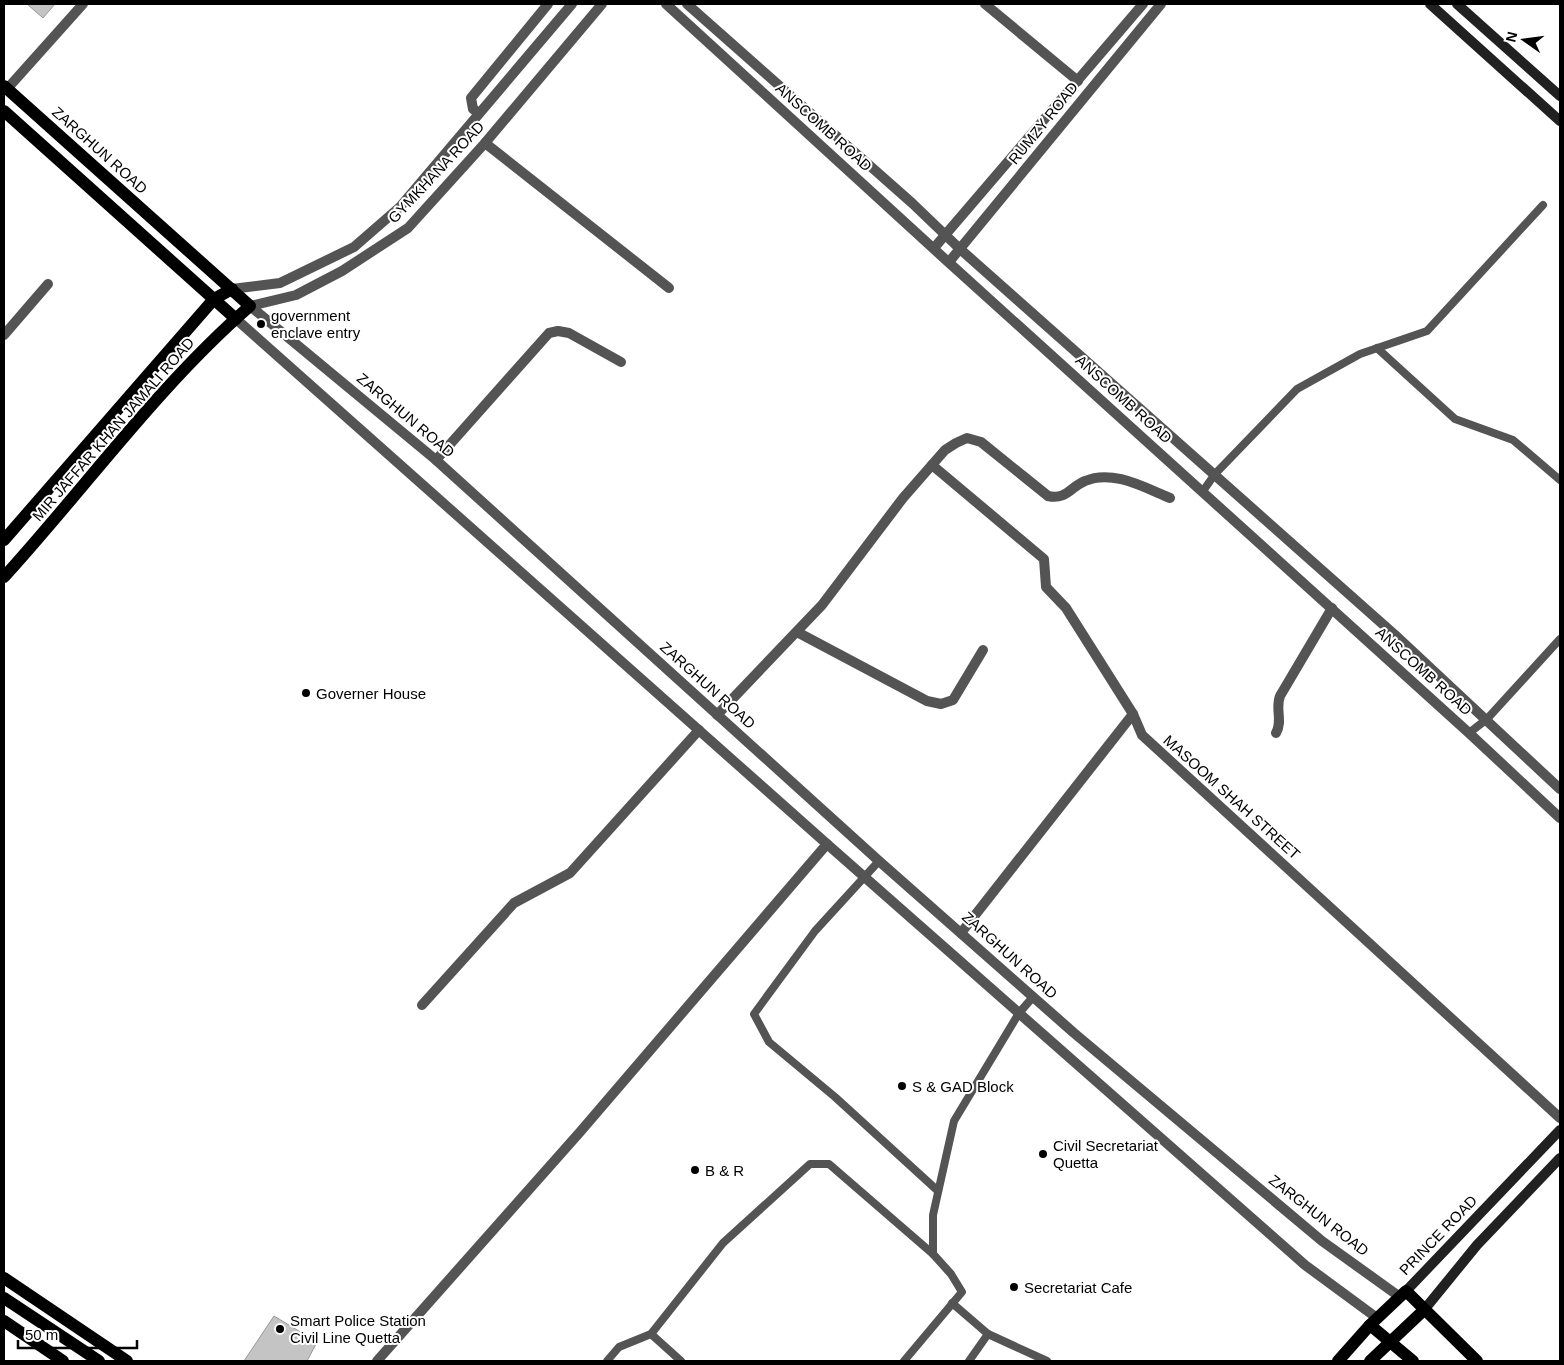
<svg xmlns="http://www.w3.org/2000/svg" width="1564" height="1365" font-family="Arial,sans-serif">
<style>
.building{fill:#c4c4c4;stroke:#989898}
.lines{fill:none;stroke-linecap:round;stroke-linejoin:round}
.service{stroke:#545454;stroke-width:8}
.minor{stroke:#545454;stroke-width:10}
.tertiary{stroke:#545454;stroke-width:10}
.secondary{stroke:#212121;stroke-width:10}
.primary{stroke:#000;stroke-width:12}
.poi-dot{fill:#000;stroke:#fff;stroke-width:2}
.labels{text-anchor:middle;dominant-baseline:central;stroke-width:4;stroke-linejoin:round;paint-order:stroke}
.street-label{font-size:15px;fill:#000;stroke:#fff}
.poi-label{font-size:15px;fill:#000;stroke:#fff;text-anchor:start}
</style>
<rect width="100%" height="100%" fill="#fff"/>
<g class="building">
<path d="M27,4H55L43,18Z"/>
<path d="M274,1316L317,1342L307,1361H244Z"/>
</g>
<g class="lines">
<g class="service">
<path d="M1377,348L1455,419L1513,440L1560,480"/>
<path d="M1203,491L1215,474L1297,389L1360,354L1427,331L1543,205"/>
<path d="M1469,733L1487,719L1560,639"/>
<path d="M879,861L815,931L754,1014L769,1042L835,1097L938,1191"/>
<path d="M952,1303L988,1334L1047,1361"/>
<path d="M651,1334L681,1361"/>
<path d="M607,1361L619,1347L651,1334L723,1243L810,1164H829L933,1254"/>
<path d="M904,1361L962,1292L951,1274L933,1254V1215L954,1121L1019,1013L1033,997"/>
<path d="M969,1361L988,1334"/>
</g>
<g class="minor">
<path d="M985,4L1078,81"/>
<path d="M479,113L473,109L471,98L548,4"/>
<path d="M485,143L669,288"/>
<path d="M250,306L436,460L879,861L1074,1033L1322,1241L1400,1297"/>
<path d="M236,319L827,844L1305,1265L1377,1318"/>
<path d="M4,335L48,284"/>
<path d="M436,460L549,333L558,331L569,333L621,362"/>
<path d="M932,465L1044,559L1046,587L1066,608L1133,714L1142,735L1560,1118"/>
<path d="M797,632L927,701L941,704L953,700L983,650"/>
<path d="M717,715L822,605L903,498L945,450L956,443L967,438L981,442L1048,496C1067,500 1070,487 1085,481C1113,469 1145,488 1170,498"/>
<path d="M1276,733C1283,721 1275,709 1280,696L1332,608"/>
<path d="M961,933L1133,714"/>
<path d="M422,1005L514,903L570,873L699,730"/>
<path d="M377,1361L580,1132L827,844"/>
</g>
<g class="tertiary">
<path d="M666,4L946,260L1469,733L1560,818"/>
<path d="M687,4L912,203L960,249L1395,635L1560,789"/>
<path d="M7,89L83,4"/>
<path d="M934,248L1143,4"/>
<path d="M949,262L1161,4"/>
<path d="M232,289L280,283L354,247L400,207L572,4"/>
<path d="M250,306L296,295L342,271L408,228L485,143L602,4"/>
</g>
<g class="secondary">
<path d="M1430,4L1560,121"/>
<path d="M1457,4L1560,96"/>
<path d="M1406,1291L1560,1130"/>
<path d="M1424,1310L1477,1245L1560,1158"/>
</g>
<g class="primary">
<path d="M4,86L250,306C158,386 86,487 4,577"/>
<path d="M4,111L236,319"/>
<path d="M4,540L214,299L232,289"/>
<path d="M4,1278L127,1361"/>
<path d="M4,1298L99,1361"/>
<path d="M4,1321L63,1361"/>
<path d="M1370,1325L1413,1361"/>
<path d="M1338,1361L1370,1325L1406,1291L1477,1361"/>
<path d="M1370,1361L1424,1310"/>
</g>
</g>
<g class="poi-dot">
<circle cx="261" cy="324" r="5"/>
<circle cx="306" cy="693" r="5"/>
<circle cx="902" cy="1086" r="5"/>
<circle cx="1043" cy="1154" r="5"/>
<circle cx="695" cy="1170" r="5"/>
<circle cx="1014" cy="1287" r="5"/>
<circle cx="280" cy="1329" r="5"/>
</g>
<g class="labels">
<g class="street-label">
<text transform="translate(1043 123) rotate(-51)">RUMZY ROAD</text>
<text transform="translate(824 127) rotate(42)">ANSCOMB ROAD</text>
<text transform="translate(100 150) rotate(42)">ZARGHUN ROAD</text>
<text transform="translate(436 172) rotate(-47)">GYMKHANA ROAD</text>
<text transform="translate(1124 399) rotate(42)">ANSCOMB ROAD</text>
<text transform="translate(406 415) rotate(40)">ZARGHUN ROAD</text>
<text transform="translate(113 429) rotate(-49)">MIR JAFFAR KHAN JAMALI ROAD</text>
<text transform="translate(1424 671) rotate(42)">ANSCOMB ROAD</text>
<text transform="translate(708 685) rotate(42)">ZARGHUN ROAD</text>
<text transform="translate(1232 797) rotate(42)">MASOOM SHAH STREET</text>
<text transform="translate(1010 955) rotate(42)">ZARGHUN ROAD</text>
<text transform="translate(1319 1215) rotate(38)">ZARGHUN ROAD</text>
<text transform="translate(1438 1235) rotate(-46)">PRINCE ROAD</text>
</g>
<g class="poi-label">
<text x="271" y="315">government<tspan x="271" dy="17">enclave entry</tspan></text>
<text x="316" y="693">Governer House</text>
<text x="912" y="1086">S &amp; GAD Block</text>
<text x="1053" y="1145">Civil Secretariat<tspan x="1053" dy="17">Quetta</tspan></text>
<text x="705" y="1170">B &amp; R</text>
<text x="1024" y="1287">Secretariat Cafe</text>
<text x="290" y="1320">Smart Police Station<tspan x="290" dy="17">Civil Line Quetta</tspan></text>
</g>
</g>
<rect width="1564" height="1365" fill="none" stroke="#000000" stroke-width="10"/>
<g transform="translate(1524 40) rotate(284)" stroke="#ffffff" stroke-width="4" paint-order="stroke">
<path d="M0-4L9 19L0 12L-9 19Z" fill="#000000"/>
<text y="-8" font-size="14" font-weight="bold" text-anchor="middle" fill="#000000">N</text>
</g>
<path d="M18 1340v8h119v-8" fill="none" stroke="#000000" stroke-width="2.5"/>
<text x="25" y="1340" font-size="15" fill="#000000" stroke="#ffffff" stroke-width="4" paint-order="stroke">50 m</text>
</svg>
